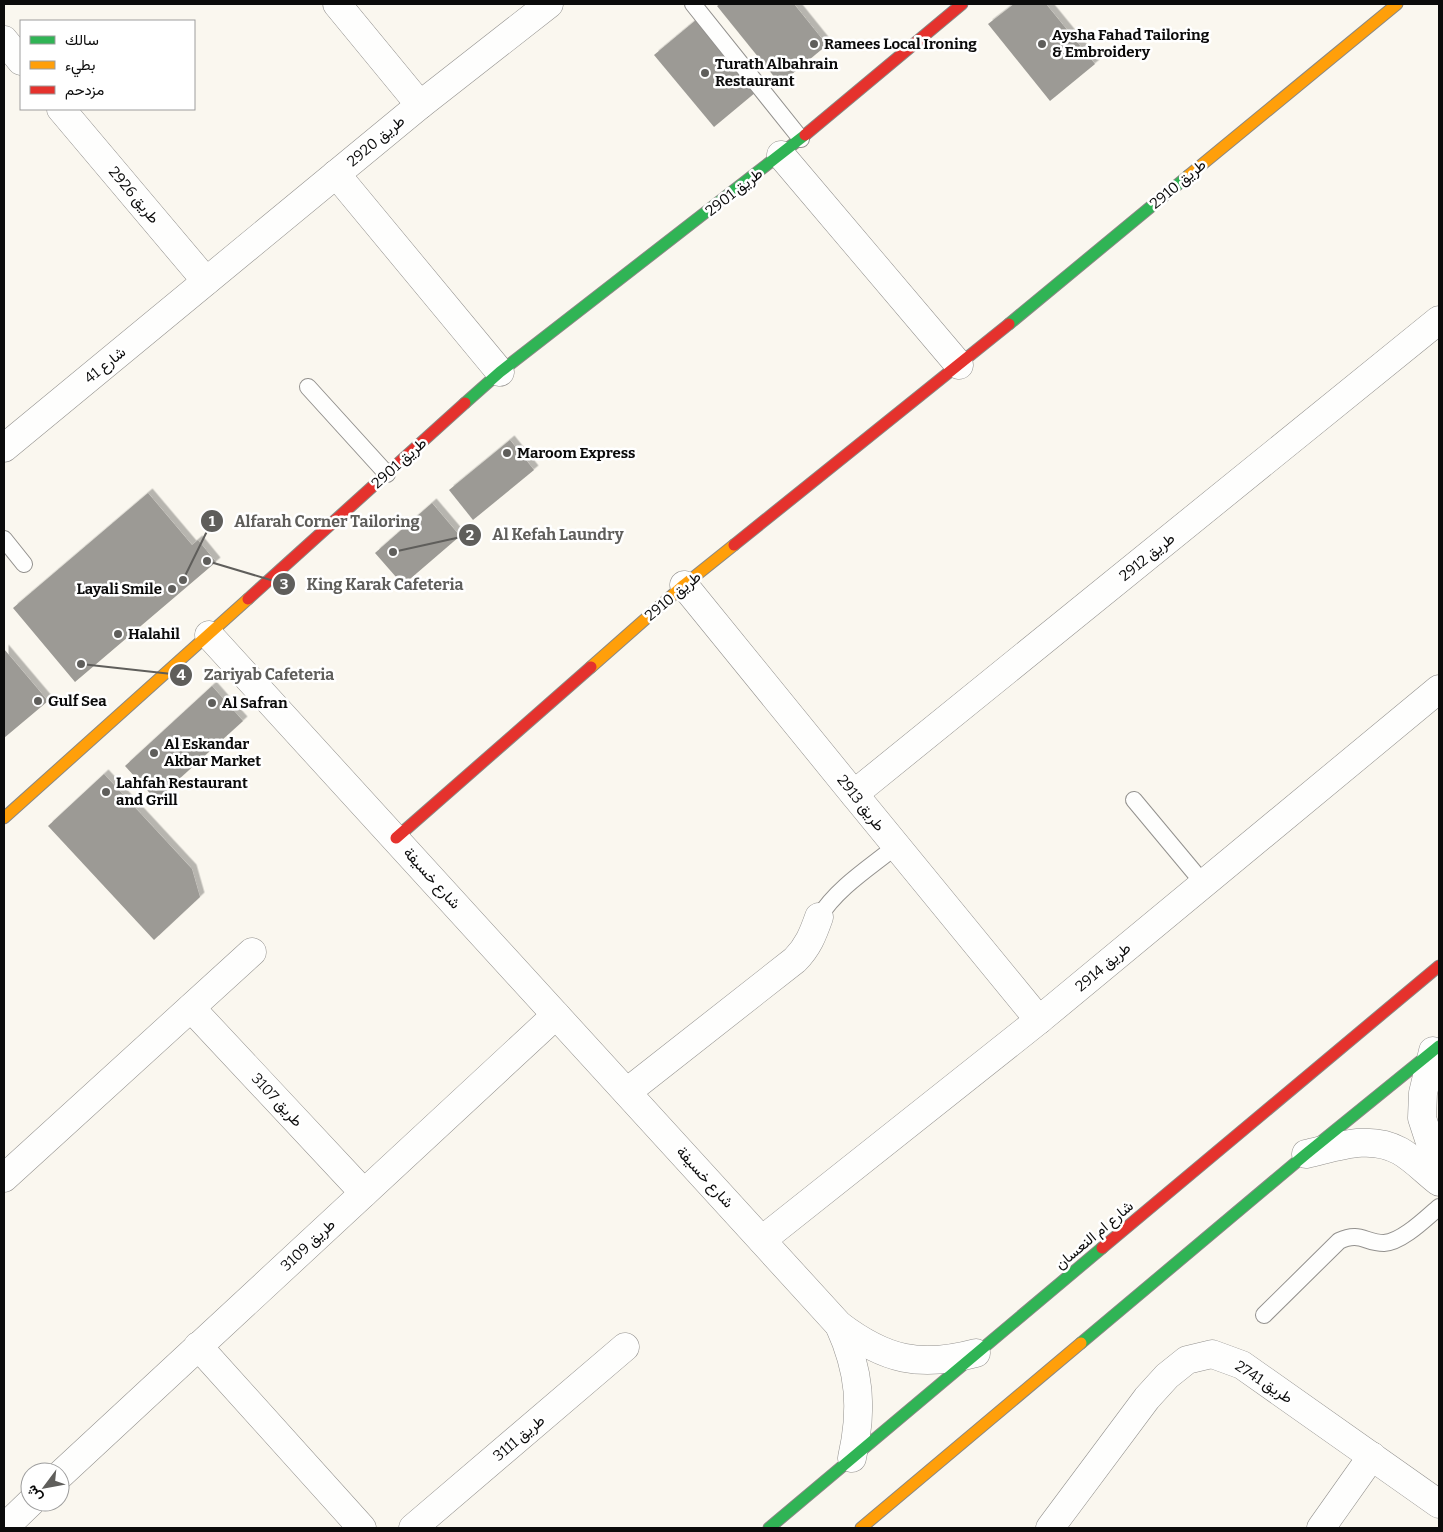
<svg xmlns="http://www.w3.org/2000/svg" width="1443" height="1532" font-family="Bitter,Vazirmatn,serif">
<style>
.building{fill:#9c9a95;filter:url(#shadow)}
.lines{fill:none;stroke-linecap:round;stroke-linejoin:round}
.lane-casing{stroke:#93918e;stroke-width:18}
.street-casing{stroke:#93918e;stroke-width:29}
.fast-casing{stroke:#898884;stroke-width:13}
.slow-casing{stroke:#898884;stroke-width:13}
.jam-casing{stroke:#898884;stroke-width:13}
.lane{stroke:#fefefd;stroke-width:16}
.street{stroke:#fefefd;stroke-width:28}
.fast{stroke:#30b455;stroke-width:11}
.slow{stroke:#ff9f0a;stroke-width:11}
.jam{stroke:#e5322d;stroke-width:11}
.poi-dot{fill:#5f5e5b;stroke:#fff;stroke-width:2}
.labels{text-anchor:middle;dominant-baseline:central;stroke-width:5;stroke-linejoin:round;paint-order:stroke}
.poi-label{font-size:15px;font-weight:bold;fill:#0b0b0b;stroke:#fff;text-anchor:start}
.street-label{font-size:15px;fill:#0b0b0b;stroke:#fff}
.leader{fill:none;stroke:#5f5e5b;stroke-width:2}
.callout-dot{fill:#5f5e5b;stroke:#fff;stroke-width:2}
.mark-label{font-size:15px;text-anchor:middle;font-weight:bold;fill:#fff}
.callout-label{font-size:16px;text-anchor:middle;font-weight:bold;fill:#5f5e5b;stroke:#fff;stroke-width:5;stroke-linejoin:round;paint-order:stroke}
</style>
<defs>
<filter id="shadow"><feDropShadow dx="4.5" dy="-4.5" stdDeviation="0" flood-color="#0004"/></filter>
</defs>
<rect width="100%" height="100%" fill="#faf7ef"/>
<g class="building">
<path d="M720,4H794L827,45L780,84L717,6Z"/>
<path d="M1014,4H1046L1095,64L1050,101L988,24Z"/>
<path d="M696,20L756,92L714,127L654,55Z"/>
<path d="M510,440L534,470L473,520L449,490Z"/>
<path d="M148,493L192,545L198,540L216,562L75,682L13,608Z"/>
<path d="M432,503L460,536L403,585L375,553Z"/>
<path d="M4,649L48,701L4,738Z"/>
<path d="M212,686L243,721L156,800L125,766Z"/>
<path d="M104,774L192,869L200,897L154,940L48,826Z"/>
</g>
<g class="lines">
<defs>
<g id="lane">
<path d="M693,4L801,139"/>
<path d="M308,387L387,474"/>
<path d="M4,539L24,564"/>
<path d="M1134,800L1204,884"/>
<path d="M819,917C837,888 869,868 895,847"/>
<path d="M1264,1315L1339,1241C1360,1231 1365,1243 1384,1243C1402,1242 1426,1218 1439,1207"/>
</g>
<g id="street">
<path d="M337,4L420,105"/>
<path d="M4,40L21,61"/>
<path d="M61,109L206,281"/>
<path d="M781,155L959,365"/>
<path d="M336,174L500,372"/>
<path d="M4,448L420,105L549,4"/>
<path d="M684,585C802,730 920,876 1039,1020"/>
<path d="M209,635L839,1325C885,1360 920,1368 976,1353"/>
<path d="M854,794L1439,320"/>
<path d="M191,1008L364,1193"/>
<path d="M1433,1051L1423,1093L1422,1118L1439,1170"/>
<path d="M627,1092L795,960C808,947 813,934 819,917"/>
<path d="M1306,1154C1337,1147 1370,1134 1400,1151C1414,1159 1426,1172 1439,1182"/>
<path d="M4,1178L252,952"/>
<path d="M762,1240L1039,1020L1439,689"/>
<path d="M839,1325C860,1371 863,1409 852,1458"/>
<path d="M198,1346L362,1528"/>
<path d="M60,1475L556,1015"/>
<path d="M4,1528L31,1502"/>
<path d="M413,1528L625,1347"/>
<path d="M1050,1528L1147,1398L1167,1376L1187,1360L1212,1354L1242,1365L1439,1504"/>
<path d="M1321,1528L1372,1456"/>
</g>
<g id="fast">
<path d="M1009,324L1188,176"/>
<path d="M465,403L500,372L805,135"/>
<path d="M1081,1343L1306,1154L1439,1046"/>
<path d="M769,1528L1102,1248"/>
</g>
<g id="slow">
<path d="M1188,176L1397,4"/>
<path d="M591,667L684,585L734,545"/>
<path d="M4,818L248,599"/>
<path d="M861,1528L1081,1343"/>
</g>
<g id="jam">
<path d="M805,135L962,4"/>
<path d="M734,545L1009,324"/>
<path d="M248,599L465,403"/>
<path d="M396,838L591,667"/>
<path d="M1102,1248L1439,966"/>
</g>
</defs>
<use href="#lane" class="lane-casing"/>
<use href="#street" class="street-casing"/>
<use href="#fast" class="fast-casing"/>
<use href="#slow" class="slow-casing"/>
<use href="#jam" class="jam-casing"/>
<use href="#lane" class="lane"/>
<use href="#street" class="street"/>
<use href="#fast" class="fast"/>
<use href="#slow" class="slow"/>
<use href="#jam" class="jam"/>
</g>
<g class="poi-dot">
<circle cx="814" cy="44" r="5"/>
<circle cx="1042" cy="44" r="5"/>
<circle cx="705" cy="73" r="5"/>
<circle cx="507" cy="453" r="5"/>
<circle cx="172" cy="589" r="5"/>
<circle cx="118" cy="634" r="5"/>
<circle cx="38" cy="701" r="5"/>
<circle cx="212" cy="703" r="5"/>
<circle cx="154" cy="753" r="5"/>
<circle cx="106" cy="792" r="5"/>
</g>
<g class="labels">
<g class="poi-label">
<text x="1052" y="35">Aysha Fahad Tailoring<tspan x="1052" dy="17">&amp; Embroidery</tspan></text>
<text x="824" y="44">Ramees Local Ironing</text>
<text x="715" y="64">Turath Albahrain<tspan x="715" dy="17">Restaurant</tspan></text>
<text x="517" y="453">Maroom Express</text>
<text x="162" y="589" text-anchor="end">Layali Smile</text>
<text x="128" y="634">Halahil</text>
<text x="48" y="701">Gulf Sea</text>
<text x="222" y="703">Al Safran</text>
<text x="164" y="744">Al Eskandar<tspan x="164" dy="17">Akbar Market</tspan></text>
<text x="116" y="783">Lahfah Restaurant<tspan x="116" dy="17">and Grill</tspan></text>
</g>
<g class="street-label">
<text transform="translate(376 141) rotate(-40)">طريق 2920</text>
<text transform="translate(1178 184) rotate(-40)">طريق 2910</text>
<text transform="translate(734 192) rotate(-38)">طريق 2901</text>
<text transform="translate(134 195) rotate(50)">طريق 2926</text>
<text transform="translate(105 365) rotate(-39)">شارع 41</text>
<text transform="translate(399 463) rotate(-42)">طريق 2901</text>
<text transform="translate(1147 557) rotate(-39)">طريق 2912</text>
<text transform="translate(673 596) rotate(-40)">طريق 2910</text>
<text transform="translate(861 803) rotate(52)">طريق 2913</text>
<text transform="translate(432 878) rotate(48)">شارع خسيفة</text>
<text transform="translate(1103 967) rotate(-40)">طريق 2914</text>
<text transform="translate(277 1100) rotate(47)">طريق 3107</text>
<text transform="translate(705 1177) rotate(48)">شارع خسيفة</text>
<text transform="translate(1094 1235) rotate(-40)">شارع ام النعسان</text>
<text transform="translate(308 1245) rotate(-43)">طريق 3109</text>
<text transform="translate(1264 1382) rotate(33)">طريق 2741</text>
<text transform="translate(519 1438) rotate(-40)">طريق 3111</text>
</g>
</g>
<path class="leader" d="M183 580L212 521M393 552L470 535M207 561L284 584M81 664L181 675"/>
<g class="callout-dot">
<circle cx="183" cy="580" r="5"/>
<circle cx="393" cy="552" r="5"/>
<circle cx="207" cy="561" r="5"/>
<circle cx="81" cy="664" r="5"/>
<circle cx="212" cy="521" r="12"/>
<circle cx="470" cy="535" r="12"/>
<circle cx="284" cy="584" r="12"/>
<circle cx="181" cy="675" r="12"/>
</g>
<g class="mark-label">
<text x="212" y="526">1</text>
<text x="470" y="540">2</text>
<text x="284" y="589">3</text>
<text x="181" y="680">4</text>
</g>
<g class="callout-label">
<text x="327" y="527">Alfarah Corner Tailoring</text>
<text x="558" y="540">Al Kefah Laundry</text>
<text x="385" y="590">King Karak Cafeteria</text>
<text x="269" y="680">Zariyab Cafeteria</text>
</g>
<rect width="1443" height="1532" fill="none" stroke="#0b0b0b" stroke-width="10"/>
<rect x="20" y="20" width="175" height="90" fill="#ffffff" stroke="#9d9d9d"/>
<rect x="30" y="36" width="25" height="8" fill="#30b455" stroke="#9d9d9d"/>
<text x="65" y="45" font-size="15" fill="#0b0b0b">سالك</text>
<rect x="30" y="61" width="25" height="8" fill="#ff9f0a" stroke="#9d9d9d"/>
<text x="65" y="70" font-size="15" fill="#0b0b0b">بطيء</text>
<rect x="30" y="86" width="25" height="8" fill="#e5322d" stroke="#9d9d9d"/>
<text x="65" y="95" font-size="15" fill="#0b0b0b">مزدحم</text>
<g transform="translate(45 1487) rotate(238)"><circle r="24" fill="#ffffff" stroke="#9d9d9d"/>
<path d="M0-4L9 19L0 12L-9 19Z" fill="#5f5e5b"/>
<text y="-8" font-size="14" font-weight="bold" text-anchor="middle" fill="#0b0b0b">ش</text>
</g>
</svg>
